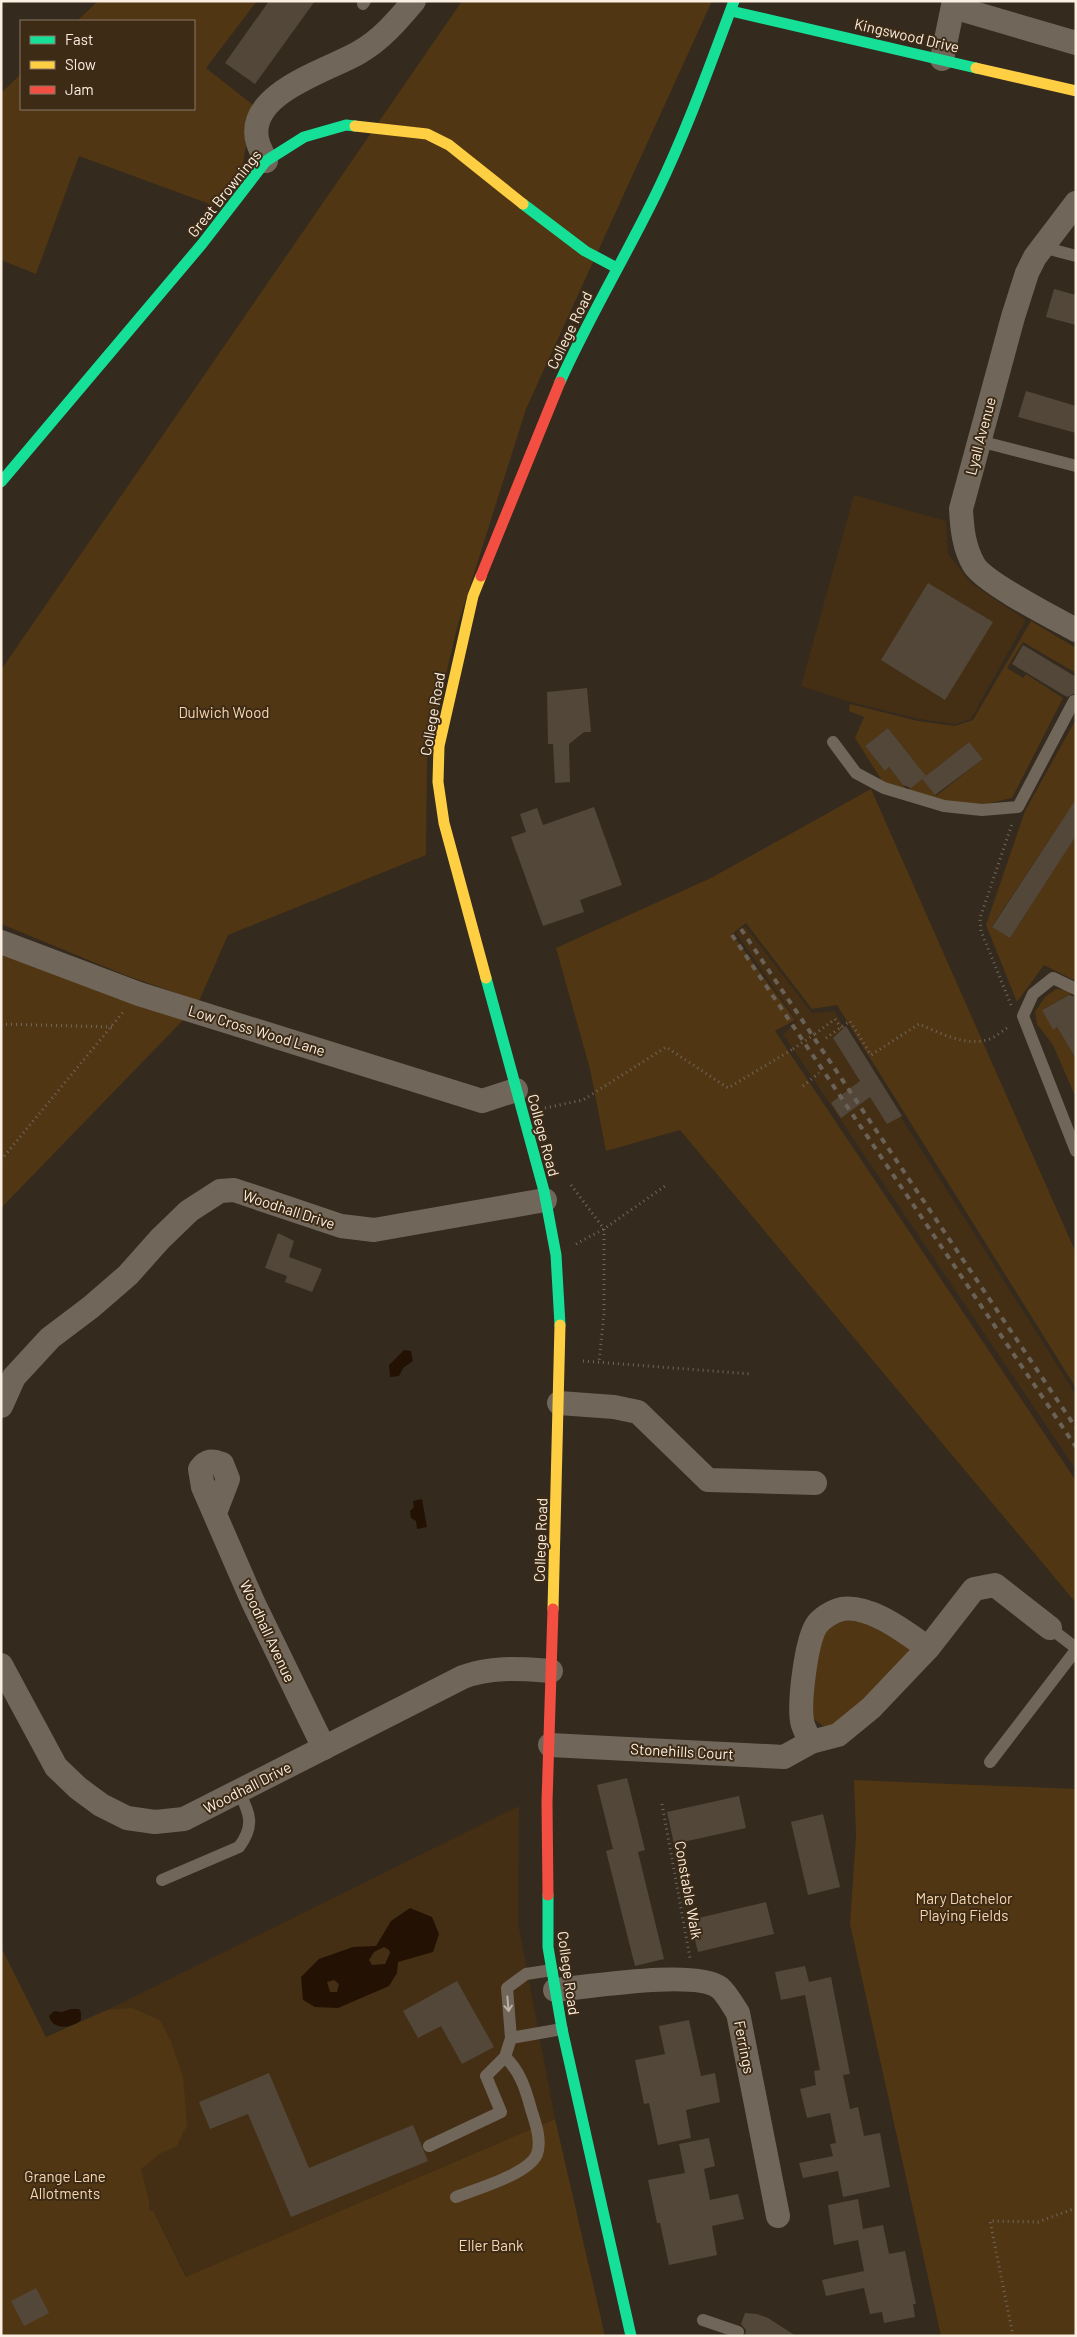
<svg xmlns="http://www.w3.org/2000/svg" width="1077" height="2337" font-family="Barlow,sans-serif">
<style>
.built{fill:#442f14}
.green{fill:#513613;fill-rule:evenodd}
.water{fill:#231203;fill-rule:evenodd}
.building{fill:#524739}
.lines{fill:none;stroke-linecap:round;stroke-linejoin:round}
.path{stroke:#70685f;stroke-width:3;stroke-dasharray:1 4;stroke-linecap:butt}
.lane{stroke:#71665a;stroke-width:12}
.street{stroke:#71665a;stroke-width:24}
.fast{stroke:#16e098;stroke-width:11}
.slow{stroke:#ffcf43;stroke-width:11}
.jam{stroke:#f24e42;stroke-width:11}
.rail{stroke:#6a6157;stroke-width:4;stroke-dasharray:6 6;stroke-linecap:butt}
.path-bridge{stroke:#70685f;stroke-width:3;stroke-dasharray:1 4;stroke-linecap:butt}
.oneway{stroke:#bdb1a5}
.labels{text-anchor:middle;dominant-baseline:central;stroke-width:4;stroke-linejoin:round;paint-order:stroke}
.street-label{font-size:15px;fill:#fbefe2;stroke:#3d2b15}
.park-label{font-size:15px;fill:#f8d6b0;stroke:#3d2b15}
</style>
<rect width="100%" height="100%" fill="#342a1e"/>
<g class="built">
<path d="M854,495L946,521L948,554L972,584L1026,620L971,719L955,724L919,719L847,701L801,686Z"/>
<path d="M745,926L812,1013L834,1011L1076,1395V1470L783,1034L797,1021L736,933Z"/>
<path d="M519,1806L518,1922L555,2119L187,2277L153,2210L148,2212L46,2038L107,2010Z"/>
</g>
<g class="green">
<path d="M98,1H257L206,68L253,105L241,175L215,206L79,156L36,274L1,260V93L21,74V109H194V21H77Z"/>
<path d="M462,1H712L526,409L458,624L427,754L426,855L228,935L199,1001L125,975L1,924V670Z"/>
<path d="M1031,621L1076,648V673L1023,642L1007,668L1023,678L1026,674L1063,698L1012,798L981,805L944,802L884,784L855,738L864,717L849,711L850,704L918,721L955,726L973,720ZM888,728L926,776L969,742L983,759L936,796L922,779L907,790L889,767L885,771L865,746Z"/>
<path d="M1076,719V820L1066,814L992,926L1010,938L1076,836V981L1044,965L1017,1002L986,925L1025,811Z"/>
<path d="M871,789L1076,1253V1388L837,1005L812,1009L746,923L732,934L795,1020L775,1031L1076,1481V1603L680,1130L606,1151L590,1069L556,948L711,878Z"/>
<path d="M1,955L187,1016L1,1208Z"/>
<path d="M1056,989L1071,990L1076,993V1000L1072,993L1042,1010L1053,1029L1057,1027L1074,1056H1076V1098L1053,1045L1037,1024L1035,1012L1045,997Z"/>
<path d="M838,1619L877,1624L910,1648L908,1655C888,1679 857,1722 825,1727L811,1717L816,1649L827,1628Z"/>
<path d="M854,1780L1076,1789V2336H941L850,1924L856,1835Z"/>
<path d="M1,1947L46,2037L107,2010L132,2008L160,2020L171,2042L183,2076L187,2125L177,2146L161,2153L141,2169L149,2201V2211L153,2210L186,2277L555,2119L605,2336H1Z"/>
</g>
<g class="water">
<path d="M404,1350L411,1351L413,1361L403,1368L399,1376L390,1377L389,1365Z"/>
<path d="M422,1499L427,1527L417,1529L416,1521L411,1518L410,1511L414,1507L413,1501Z"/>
<path d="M410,1908L432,1917L439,1934L433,1952L398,1962L397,1973L389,1986L338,2008L315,2007L303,2000L301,1977L319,1959L353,1947L376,1946L391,1921ZM384,1947L389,1950L390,1953L385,1964L372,1965L369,1960L374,1952ZM334,1980L339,1984L337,1992H330L327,1982Z"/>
<path d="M71,2009H79L81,2012V2020C72,2028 53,2031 49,2016L54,2011L62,2012Z"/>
</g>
<g class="building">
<path d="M269,1H315L255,84L225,63Z"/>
<path d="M1054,289L1076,295V325L1046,317Z"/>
<path d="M1026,391L1076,406V433L1018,417Z"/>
<path d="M928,583L993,622L945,700L881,660Z"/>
<path d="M1023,645L1076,677V693L1067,697L1012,664Z"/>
<path d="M587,688L591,732H584L569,744L570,782L555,783L553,744H548L547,692Z"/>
<path d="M888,728L926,776L911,788L903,785L889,767L885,771L865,746Z"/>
<path d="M969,742L983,759L935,795L922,779Z"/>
<path d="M1076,799V836L1010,938L992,927Z"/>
<path d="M594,807L622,885L580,900L584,912L543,926L511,837L526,832L520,814L537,808L543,825Z"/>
<path d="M1069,995L1076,997V1059L1057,1027L1053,1030L1042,1010Z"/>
<path d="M846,1026L902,1116L887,1124L870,1097L841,1118L831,1103L860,1081L833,1038Z"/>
<path d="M278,1233L294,1241L289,1257L322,1269L312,1292L285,1282L287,1276L265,1268Z"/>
<path d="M627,1778L645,1850L638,1852L664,1959L635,1966L606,1851L613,1849L597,1785Z"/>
<path d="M739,1796L746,1828L674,1844L667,1812Z"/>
<path d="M823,1814L840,1887L808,1895L791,1822Z"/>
<path d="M766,1902L774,1934L698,1952L690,1920Z"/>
<path d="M805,1966L809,1982L831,1977L850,2074L843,2075L850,2109L858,2107L864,2136L880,2133L890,2187L843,2197L838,2171L803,2178L799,2163L833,2156L830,2144L836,2143L830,2113L807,2118L800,2089L816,2085L814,2071L820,2070L805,1995L781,2000L775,1972Z"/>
<path d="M457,1981L494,2047L462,2064L441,2026L418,2038L403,2011Z"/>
<path d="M689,2020L701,2076L715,2073L720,2102L686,2110L691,2138L658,2145L649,2103L644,2104L635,2060L665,2054L659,2026Z"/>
<path d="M269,2073L309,2168L413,2125L428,2161L291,2217L248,2114L210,2129L199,2102Z"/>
<path d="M709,2138L715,2166L704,2169L710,2200L738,2194L744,2219L712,2226L717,2255L669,2265L660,2223H657L648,2180L685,2173L679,2144Z"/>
<path d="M858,2199L863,2229L883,2225L889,2254L905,2251L916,2304H913L915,2317L884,2323L882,2312L870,2314L864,2288L826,2296L822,2280L864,2271L858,2240L834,2245L828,2205Z"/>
<path d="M36,2288L49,2313L24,2326L11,2301Z"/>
<path d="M745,2313L757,2314L768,2318L796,2336H745L746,2330L741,2324Z"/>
</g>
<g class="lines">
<g class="path">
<path d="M1011,1005L981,931L980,918L1012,824"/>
<path d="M1,1024L112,1027"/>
<path d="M815,1034L835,1019L841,1028"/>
<path d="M826,1038L850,1021L871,1055L919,1024C940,1033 964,1046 987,1040C995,1038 1003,1030 1010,1026"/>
<path d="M803,1086L819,1073"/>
<path d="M545,1108L583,1100L666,1047L728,1088L793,1049"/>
<path d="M1,1160L124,1011"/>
<path d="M571,1185L604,1229V1314L599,1362"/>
<path d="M576,1244L604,1229L668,1184"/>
<path d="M583,1361L751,1374"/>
<path d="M662,1804L690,1958"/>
<path d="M1013,2336L990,2221L1038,2222L1076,2208"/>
</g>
<g class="lane">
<path d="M363,4L365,1"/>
<path d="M1042,247L1076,256"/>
<path d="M979,441L1076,466"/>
<path d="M833,742L856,773L884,788L944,806L982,810L1018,807L1074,701"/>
<path d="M1076,989L1053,978L1033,994L1023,1016L1076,1151"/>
<path d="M1050,1628L1076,1648"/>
<path d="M990,1762L1076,1650"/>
<path d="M162,1880L239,1847C255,1826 250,1813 239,1792"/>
<path d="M552,1970L526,1974L507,1988L511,2038L562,2029"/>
<path d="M429,2146L501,2112L486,2076L505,2057L511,2038"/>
<path d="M456,2197C476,2189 529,2174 537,2154C542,2140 535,2122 531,2109C526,2090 520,2071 505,2057"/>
<path d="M703,2320L738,2332"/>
</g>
<g class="street">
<path d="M953,7L1076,43"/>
<path d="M942,59L954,1"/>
<path d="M266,161C263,155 260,149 258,143C243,94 327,71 358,53C381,40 397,21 414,1"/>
<path d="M1076,203L1035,257L1027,273L1013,317L961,509C962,529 964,548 974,565C985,583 1054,618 1076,630"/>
<path d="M1,942L139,994L482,1101L516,1090"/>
<path d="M559,1403L614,1407L638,1412L708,1480L815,1483"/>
<path d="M1,1406L14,1377L50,1338L91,1307L128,1275L160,1239L189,1211L220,1191L234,1190L341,1226L374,1230L545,1200"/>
<path d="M215,1513L228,1479L222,1464C212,1460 207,1460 200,1469L203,1487L253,1602L324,1748"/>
<path d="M1,1665L56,1767L78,1788L101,1805L127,1818L155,1822L184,1819L463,1677C492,1666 521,1669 551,1671"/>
<path d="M811,1742C808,1736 803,1728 802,1721C799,1701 806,1643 816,1626C821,1618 833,1611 842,1609C871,1605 905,1632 928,1648"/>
<path d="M550,1745L784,1757L811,1742L838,1735L871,1708L928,1648L974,1589L995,1585L1050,1628"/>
<path d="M555,1990C588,1987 696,1969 720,1988C727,1994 733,2006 738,2013L778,2216"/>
</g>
<g class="fast">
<path d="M731,11L976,68"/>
<path d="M523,204L585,251L617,268"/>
<path d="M560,382C589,317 626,256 657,192C687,130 710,65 734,1"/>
<path d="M1,482L202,244L266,161L304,137L346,125L355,126"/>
<path d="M486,978L544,1191L556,1255L560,1325"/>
<path d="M548,1895V1947L562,2029L631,2336"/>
</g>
<g class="slow">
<path d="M976,68L1076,91"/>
<path d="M355,126L427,134L449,145L523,204"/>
<path d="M481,576L473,596L439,746L438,782L444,823L486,978"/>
<path d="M553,1609L560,1325"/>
</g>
<g class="jam">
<path d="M481,576L560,382"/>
<path d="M548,1895L547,1802L553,1609"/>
</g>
<g class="rail">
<path d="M741,929L1076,1428"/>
<path d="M732,935L1076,1447"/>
</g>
<path class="path-bridge" d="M793,1049L815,1034"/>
</g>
<defs><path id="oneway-shaft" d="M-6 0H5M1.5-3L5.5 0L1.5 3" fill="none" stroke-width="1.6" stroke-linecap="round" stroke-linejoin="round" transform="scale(1.25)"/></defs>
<use class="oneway" href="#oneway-shaft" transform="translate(508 2004) rotate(85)"/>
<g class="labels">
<g class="street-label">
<text transform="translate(907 35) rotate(13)">Kingswood Drive</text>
<text transform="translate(224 193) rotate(-51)">Great Brownings</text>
<text transform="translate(569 330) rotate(-64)">College Road</text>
<text transform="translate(980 436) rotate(-75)">Lyall Avenue</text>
<text transform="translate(432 714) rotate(-80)">College Road</text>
<text transform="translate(257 1030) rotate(17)">Low Cross Wood Lane</text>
<text transform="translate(544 1135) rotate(75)">College Road</text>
<text transform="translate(289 1209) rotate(18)">Woodhall Drive</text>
<text transform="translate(540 1540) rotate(-88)">College Road</text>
<text transform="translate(268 1631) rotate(65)">Woodhall Avenue</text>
<text transform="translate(682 1751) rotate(3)">Stonehills Court</text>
<text transform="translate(247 1787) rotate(-27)">Woodhall Drive</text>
<text transform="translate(689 1890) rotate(80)">Constable Walk</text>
<text transform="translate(569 1973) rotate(82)">College Road</text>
<text transform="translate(745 2047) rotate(79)">Ferrings</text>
</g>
<g class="park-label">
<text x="224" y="712">Dulwich Wood</text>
<text x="964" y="1898">Mary Datchelor<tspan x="964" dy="17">Playing Fields</tspan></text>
<text x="65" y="2176">Grange Lane<tspan x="65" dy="17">Allotments</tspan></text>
<text x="491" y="2245">Eller Bank</text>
</g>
</g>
<rect width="1077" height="2337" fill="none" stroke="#fbefe2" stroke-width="5"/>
<rect x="20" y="20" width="175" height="90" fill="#3d2b15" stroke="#897967"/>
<rect x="30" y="36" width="25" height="8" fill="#16e098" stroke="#897967"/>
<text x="65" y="45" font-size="15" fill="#fbefe2">Fast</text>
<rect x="30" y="61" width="25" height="8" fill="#ffcf43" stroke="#897967"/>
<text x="65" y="70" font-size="15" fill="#fbefe2">Slow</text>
<rect x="30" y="86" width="25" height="8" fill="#f24e42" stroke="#897967"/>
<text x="65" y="95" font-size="15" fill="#fbefe2">Jam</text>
</svg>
